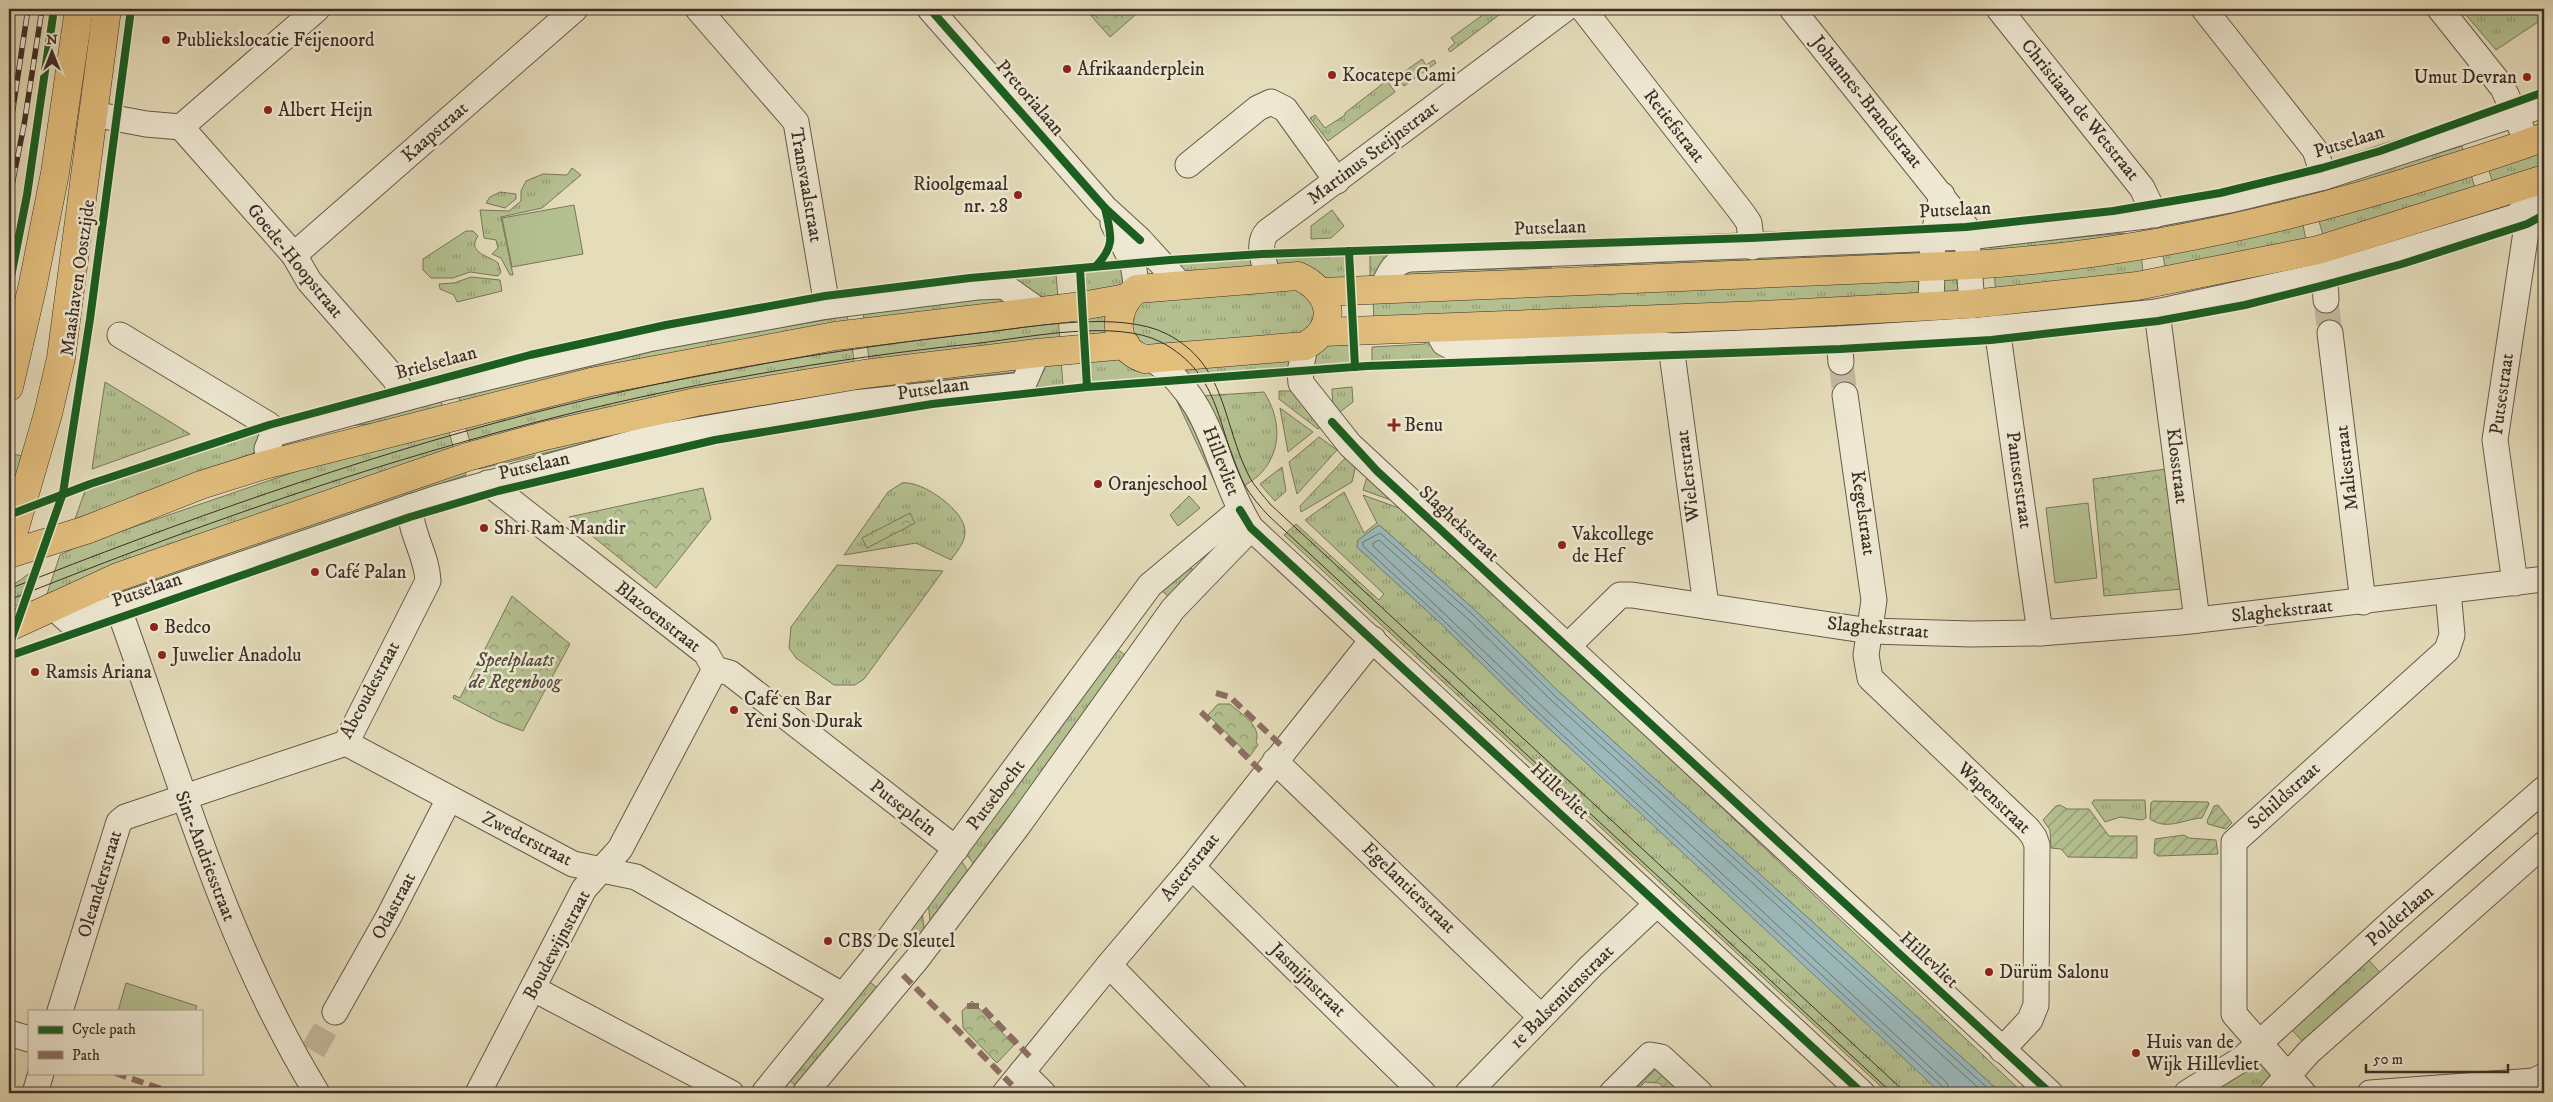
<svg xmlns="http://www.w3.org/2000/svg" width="2553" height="1102" font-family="'IM FELL DW Pica',serif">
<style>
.grass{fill:url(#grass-tufts);stroke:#78775b}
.forest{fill:url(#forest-crowns);stroke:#78775b}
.garden{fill:url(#garden-furrows);stroke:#78775b}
.pitch{fill:#b4c090;stroke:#78775b}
.water{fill:#9bb9bb;stroke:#75817f}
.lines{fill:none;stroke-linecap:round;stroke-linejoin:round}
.shore{stroke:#6c7470;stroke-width:1}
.minor-tunnel{stroke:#c3b99c;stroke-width:25;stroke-dasharray:25 12;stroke-linecap:butt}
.minor-casing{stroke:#665a4b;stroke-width:27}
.major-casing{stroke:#3c2e26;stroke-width:29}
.minor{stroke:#eee8d2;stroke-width:25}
.major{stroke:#e2be7d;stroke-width:28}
.tram{stroke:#3c2e26;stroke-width:1}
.rail-casing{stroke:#3c2e26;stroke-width:5.5}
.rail{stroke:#eee8d2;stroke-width:4;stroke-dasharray:11;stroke-linecap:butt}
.quiet{stroke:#8d6e63;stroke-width:6;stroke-dasharray:12 6;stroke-linecap:butt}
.cycleway-casing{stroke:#eee8d2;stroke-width:11}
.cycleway{stroke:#1b5e20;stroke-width:8}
.poi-dot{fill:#8f2418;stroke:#eee8d2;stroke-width:2}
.labels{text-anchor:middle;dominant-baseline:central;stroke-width:5;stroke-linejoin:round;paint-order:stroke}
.poi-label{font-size:19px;fill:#3c2e26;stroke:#eee8d2;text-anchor:start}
.street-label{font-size:19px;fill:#3c2e26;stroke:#eee8d2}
.park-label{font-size:19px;font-style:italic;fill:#544b3b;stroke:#eee8d2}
</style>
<defs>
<pattern id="grass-tufts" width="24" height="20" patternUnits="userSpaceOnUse" patternTransform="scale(1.25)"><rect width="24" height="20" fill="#b4c090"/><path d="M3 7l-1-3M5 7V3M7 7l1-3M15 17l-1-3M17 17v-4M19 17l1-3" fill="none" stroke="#949c75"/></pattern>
<pattern id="forest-crowns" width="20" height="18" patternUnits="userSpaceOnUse" patternTransform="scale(1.25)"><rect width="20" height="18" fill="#b4c090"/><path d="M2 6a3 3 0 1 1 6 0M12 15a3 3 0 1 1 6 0" fill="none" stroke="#949c75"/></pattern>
<pattern id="garden-furrows" width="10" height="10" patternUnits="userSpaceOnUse" patternTransform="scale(1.25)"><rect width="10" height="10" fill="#b4c090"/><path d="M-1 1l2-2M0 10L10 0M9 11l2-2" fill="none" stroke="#949c75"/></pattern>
</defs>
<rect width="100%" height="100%" fill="#e5dcba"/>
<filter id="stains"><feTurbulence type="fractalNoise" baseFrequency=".004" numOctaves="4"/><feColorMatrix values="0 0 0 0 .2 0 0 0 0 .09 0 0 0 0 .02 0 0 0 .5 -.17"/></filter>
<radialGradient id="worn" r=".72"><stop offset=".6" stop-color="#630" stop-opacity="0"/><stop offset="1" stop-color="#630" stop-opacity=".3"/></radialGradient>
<g class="grass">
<path d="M1491,9H1507L1450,52L1448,49L1455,43L1451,38Z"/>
<path d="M2461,9H2544V18L2496,50Z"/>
<path d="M1422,59L1426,65L1434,60L1436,63L1404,86L1397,77Z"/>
<path d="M1385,82H1388L1395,92L1328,141L1310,118L1315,115L1325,128L1345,115V113Z"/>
<path d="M2544,143V174L2495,189L2486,162Z"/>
<path d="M2462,146L2464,153L2315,198L2313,192Z"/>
<path d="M572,168L581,175L542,208L501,217L513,275H510L501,258L492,254L498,248L496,240L484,238L480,210L509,211L521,201V191L526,181L543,174L567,175Z"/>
<path d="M2469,168L2477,195L2325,241L2317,215Z"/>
<path d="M500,192L516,194V199L505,208L486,203L490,197Z"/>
<path d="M2294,197L2296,204L2167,227V224Z"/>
<path d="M1332,210L1344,226L1331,238L1311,239V226Z"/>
<path d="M2302,220L2307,245L2166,273L2162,249Z"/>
<path d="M466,231H473L478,236C466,253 490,256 498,263L501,272L498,276L470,272L453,278H431L423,270V259Z"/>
<path d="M2124,233L2125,237L1990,256V246Z"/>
<path d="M1923,244V260L1594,267V265L1912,251Z"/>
<path d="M2141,254L2144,280L1996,296L1994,270Z"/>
<path d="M1370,255H1387L1377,278L1370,281Z"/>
<path d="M1344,256L1347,259L1346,282L1279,270L1273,257Z"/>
<path d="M1251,259L1252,270L1188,274L1172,264Z"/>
<path d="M1551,267V275L1398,279L1404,270L1419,271Z"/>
<path d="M1126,268L1121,286L1086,300L1084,271Z"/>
<path d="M1964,271L1965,292L1940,293L1941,272Z"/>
<path d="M1926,272V302L1374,323L1373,297Z"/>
<path d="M1056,274L1058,298L1038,304L1014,286L1013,277Z"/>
<path d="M471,277L500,280L502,291L457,302L454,295L440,289L439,284L454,283Z"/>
<path d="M1301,289C1315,306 1318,312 1307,332L1147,347L1130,334L1134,303Z"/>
<path d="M985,292L1016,304L864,321L863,313L985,299Z"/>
<path d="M1108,312L1109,334L1087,341V313Z"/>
<path d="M1972,314V319L1683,333V328Z"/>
<path d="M847,316L849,323L461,407L459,397L675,346Z"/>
<path d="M1058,316L1060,343L870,365L866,338Z"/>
<path d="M1350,336L1351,360L1346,365L1311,368C1317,344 1328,344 1350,336Z"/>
<path d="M1426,338L1467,359L1372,363V347L1425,344Z"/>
<path d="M851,340L855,367L472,449L464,421Z"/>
<path d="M1118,354L1165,377L1091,382L1089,355Z"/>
<path d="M1295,355L1291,370L1183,376L1171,363Z"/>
<path d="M1061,360L1063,385L1029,388L1042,362Z"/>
<path d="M1023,364L1017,372L875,388L874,381Z"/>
<path d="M105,382L190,434L92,469Z"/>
<path d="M857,384L858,391L641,430L479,469L477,464L544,446Z"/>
<path d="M1352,387L1353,402L1337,414L1333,408L1332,389Z"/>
<path d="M1279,391H1300L1325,423L1318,429L1279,399Z"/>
<path d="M1264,392C1280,417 1283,448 1262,472C1256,479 1245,485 1237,491L1200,396Z"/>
<path d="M1184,397L1218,489L1176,399Z"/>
<path d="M441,401L443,409L389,422L347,426Z"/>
<path d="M1280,408L1313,432L1288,452Z"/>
<path d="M447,425L455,453L45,600L60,555L78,546L297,471Z"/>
<path d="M258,432L260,433V443L252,455L75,519L85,491Z"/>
<path d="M1319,437L1337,450L1297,494L1289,462Z"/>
<path d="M9,453L26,457L15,492L9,494Z"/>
<path d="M1350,453L1357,460L1352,482L1301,512L1300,506Z"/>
<path d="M1282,467L1286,491L1275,501L1260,484Z"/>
<path d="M464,469L466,475L78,608L138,581Z"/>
<path d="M1369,471L1407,506L1363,490Z"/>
<path d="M902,483C922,480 966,511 965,532C965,543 957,551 951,560L916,543L844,555L888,492Z"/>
<path d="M1344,492L1364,533L1377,523L1363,495L1410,512L2023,1093H2001L1559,692L1475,610L1379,525L1358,540L1357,547L1438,621L1526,707L1942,1093H1888L1284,535L1296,524L1379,600L1384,594L1305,520Z"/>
<path d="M1189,496L1200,508L1178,526L1170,515Z"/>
<path d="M837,565L943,571L864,679L855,685H834L796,658L789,648L791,627Z"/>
<path d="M1187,565L1196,572L1171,599L1160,589Z"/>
<path d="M30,573L20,606L9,605V588Z"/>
<path d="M1116,648L1130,659L977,868L963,850Z"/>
<path d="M2094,800H2145L2146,818L2142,820L2120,817L2105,822L2092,803Z"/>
<path d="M959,857L971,876L931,930L928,901Z"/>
<path d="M922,910L925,938L913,941L906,937V931Z"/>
<path d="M2365,956L2385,978L2308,1047L2287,1025Z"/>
<path d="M865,979L884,992L802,1090L786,1078Z"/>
<path d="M2259,1061L2275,1070L2267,1093H2206L2251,1063Z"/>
</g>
<g class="forest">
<path d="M1085,9H1142L1110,37Z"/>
<path d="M2166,469L2182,589L2104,596L2093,479Z"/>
<path d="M703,488L711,519L656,588L569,517Z"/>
<path d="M910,513L915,523L867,548L862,538Z"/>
<path d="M512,596L570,644L523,731L497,721L453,698L454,695L460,698Z"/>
<path d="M1218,704H1230C1241,714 1262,726 1256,742L1258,745L1250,756L1208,715Z"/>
<path d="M972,1001L1014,1045L997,1063L963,1028L962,1011Z"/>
</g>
<g class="garden">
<path d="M2153,801L2208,802L2209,804L2202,818C2184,819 2167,831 2150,819L2151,803Z"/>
<path d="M2060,805L2067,809H2089L2109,836H2137V858L2068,857L2061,849L2051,848L2050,830L2043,820L2056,806Z"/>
<path d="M2218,805L2232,823L2226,829L2208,824L2207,821L2214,806Z"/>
<path d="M2184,835L2189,838L2216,840L2218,854L2158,856L2154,853L2155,839Z"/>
<path d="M1660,1067L1687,1093H1669L1659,1083L1645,1082L1635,1092L1629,1085L1646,1068Z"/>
</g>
<g class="pitch">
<path d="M574,205L583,254L512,267L502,218Z"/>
<path d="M2088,503L2097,578L2055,583L2046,508Z"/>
<path d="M126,983L197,1006L195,1011H118Z"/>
</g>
<path class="water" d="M1379,525L1475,610L1559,692L2001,1093H1941L1526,707L1438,621L1357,547L1358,540Z"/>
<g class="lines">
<g class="shore">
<path d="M1944,1093L1943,1087L1529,704L1441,618L1363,546V542L1380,533L1471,613L1555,696L1993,1093"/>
<path d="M1951,1093L1947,1083L1534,699L1373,546V543L1379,540L1467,618L1551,700L1984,1093"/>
</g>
<g class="minor-tunnel">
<path d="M2326,300L2330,333"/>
<path d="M1841,362L1845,395"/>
<path d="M313,1051L335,1012"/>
</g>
<defs>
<g id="minor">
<path d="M698,9L796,122L827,306"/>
<path d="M930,9L1105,208L1140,240L1180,284"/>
<path d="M1583,9L1743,214L1749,223L1752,247"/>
<path d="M1792,9L1966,227L1972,304"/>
<path d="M1999,9L2142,188L2155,215"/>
<path d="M2204,9L2315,150L2324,177"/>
<path d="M2440,9L2503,88L2522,130"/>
<path d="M93,114L146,124L181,127L317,9"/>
<path d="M181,127L294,255L309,281L395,379L404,398"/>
<path d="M1188,165L1258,108L1271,102L1285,109L1337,181"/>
<path d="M1113,223L1133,264L1137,289"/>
<path d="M294,255L575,9"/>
<path d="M2325,275L2326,300"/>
<path d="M1268,278C1265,264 1256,244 1267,232L1565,9"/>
<path d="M1382,289C1389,274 1392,262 1410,259L1968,237L2146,216L2230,200L2324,177L2544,105"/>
<path d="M1931,305L1933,238L1942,195"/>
<path d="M2157,312L2197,620"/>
<path d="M1435,327L1444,343L1452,347L1634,340L1671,346L1839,339L1980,330L2157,312L2325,275L2515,217L2530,205L2539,181"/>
<path d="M1997,328L2040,633"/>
<path d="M2330,333L2363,602"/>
<path d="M120,335L269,425L273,434L267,449"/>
<path d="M1839,339L1841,362"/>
<path d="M1305,346L1300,372L1301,383L1350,445L2050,1093"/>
<path d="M1671,346L1706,606"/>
<path d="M1153,359C1216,404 1214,468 1251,528L1862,1093"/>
<path d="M1845,395L1874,600L1866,655L1870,678L2028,829L2034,837L2037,845L2036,1005L2030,1020L2002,1050"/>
<path d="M273,434L447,387L648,339L827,306L977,287L1004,286L1039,311"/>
<path d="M488,483L706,653L715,669L730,673L956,849"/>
<path d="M2515,583L2495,440L2530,205"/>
<path d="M52,606L71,623L437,498L651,438L854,403L1023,385L1037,353"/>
<path d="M118,607C179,774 223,939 317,1093"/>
<path d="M1568,646L1620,595H1632L1870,631L1971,634L2040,633L2181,622L2544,579"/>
<path d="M346,743L573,864L636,877L842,995"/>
<path d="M1275,761L1541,1017"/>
<path d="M1192,867L1423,1093"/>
<path d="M1109,965L1234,1093"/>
<path d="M534,989L731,1093"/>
<path d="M60,1011L119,822L125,817L346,743L428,581C427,555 410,533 410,507"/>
<path d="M335,1012L388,918L449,799"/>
<path d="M9,1033L29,1039"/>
<path d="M1022,1072L1043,1093"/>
<path d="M35,1093L41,1073"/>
<path d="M478,1093L584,889L620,849L715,669"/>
<path d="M764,1093L888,940L1150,585L1240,510"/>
<path d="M805,1093L917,959L1020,823L1173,609L1251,528"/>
<path d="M1005,1093L1109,965L1192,867L1373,639"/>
<path d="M1468,1093L1591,966L1657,904"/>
<path d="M1612,1093L1650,1055L1661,1057L1700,1093"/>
<path d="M2187,1093L2242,1059L2394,920L2544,789"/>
<path d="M2272,1093L2309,1052L2544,844"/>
<path d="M2303,1093L2234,1014V842L2447,650L2452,635L2448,591"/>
<path d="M2370,1093L2534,1081L2544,1076"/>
</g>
<g id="major">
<path d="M1298,276C1332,291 1340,326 1305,346L1145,359C1111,349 1112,308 1137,289Z"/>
<path d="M1321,292L1970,265C2127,256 2284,221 2433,174C2470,162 2508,151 2544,137"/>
<path d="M1324,332L1762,315L1972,304L2137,286L2318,250L2544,179"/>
<path d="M9,387L33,284L55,173L79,9"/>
<path d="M9,548L48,414L61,358L107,9"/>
<path d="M9,554L86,530L201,485L261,466L591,382L835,336L1082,306L1126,298"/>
<path d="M9,627L118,577L204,547L467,457L544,436L696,402L864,374L1037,353L1126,345"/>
</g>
</defs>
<use href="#minor" class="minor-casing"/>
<use href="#major" class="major-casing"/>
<use href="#minor" class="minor"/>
<use href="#major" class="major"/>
<g class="tram">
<path d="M9,589C179,522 352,460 529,414C676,376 828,350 979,333C1032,327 1120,310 1167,334C1227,365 1222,423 1249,476C1254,486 1263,495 1270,504L1906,1093"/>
<path d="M9,600C179,532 352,470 529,424C677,385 828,359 980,343C1030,337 1116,319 1161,342C1223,375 1216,430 1244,484C1251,496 1260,507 1270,517L1892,1093"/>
</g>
<defs>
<g id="rail">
<path d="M9,135L28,9"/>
<path d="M9,200L24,125L42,9"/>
</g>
</defs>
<use href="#rail" class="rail-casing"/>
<use href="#rail" class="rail"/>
<g class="quiet">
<path d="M1216,693L1230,697L1285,749"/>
<path d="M1201,712L1264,774"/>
<path d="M903,975L1012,1085"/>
<path d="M967,1006H981L1032,1059"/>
<path d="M115,1073L173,1093"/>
</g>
<defs>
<g id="cycleway">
<path d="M930,9L1105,208L1140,240"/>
<path d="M1349,251L1355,367"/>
<path d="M1096,266C1116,245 1111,235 1105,208"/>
<path d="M1080,269L1087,387"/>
<path d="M9,287L27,195L54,9"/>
<path d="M1332,422L1377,471L2050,1093"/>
<path d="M1240,510L1251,528L1862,1093"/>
<path d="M9,515L90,484L269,425L530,355L666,325L825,296L970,278L1170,260L1262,254L1751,238L1966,227L2113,211L2220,193L2322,168L2380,151L2544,92"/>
<path d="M9,646L63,493L90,319L131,9"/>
<path d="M9,656L410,517L498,491L715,440L932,404L1087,387L1367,366L1840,349L1991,340L2158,321L2245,305L2325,285L2402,264L2527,224L2544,215"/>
</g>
</defs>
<use href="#cycleway" class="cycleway-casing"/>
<use href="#cycleway" class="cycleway"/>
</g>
<g class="poi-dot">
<circle cx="166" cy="40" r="5"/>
<circle cx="1067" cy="69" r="5"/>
<circle cx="1332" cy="75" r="5"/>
<circle cx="2527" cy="77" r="5"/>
<circle cx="268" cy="110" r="5"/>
<circle cx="1018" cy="195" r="5"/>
<path d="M1391.5 417.5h5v5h5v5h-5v5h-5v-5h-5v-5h5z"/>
<circle cx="1098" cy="484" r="5"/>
<circle cx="484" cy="528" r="5"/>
<circle cx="1562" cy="545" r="5"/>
<circle cx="315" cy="572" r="5"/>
<circle cx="154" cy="627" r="5"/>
<circle cx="162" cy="655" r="5"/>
<circle cx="35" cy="672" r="5"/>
<circle cx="734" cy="710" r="5"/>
<circle cx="828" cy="941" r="5"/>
<circle cx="1989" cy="972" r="5"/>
<circle cx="2136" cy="1053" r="5"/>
</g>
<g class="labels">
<g class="poi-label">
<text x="176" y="40">Publiekslocatie Feijenoord</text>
<text x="1077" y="69">Afrikaanderplein</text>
<text x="1342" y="75">Kocatepe Cami</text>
<text x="2517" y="77" text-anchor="end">Umut Devran</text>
<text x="278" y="110">Albert Heijn</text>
<text x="1008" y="184" text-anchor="end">Rioolgemaal<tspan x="1008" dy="22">nr. 28</tspan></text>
<text x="1404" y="425">Benu</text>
<text x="1108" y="484">Oranjeschool</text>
<text x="494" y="528">Shri Ram Mandir</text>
<text x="1572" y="534">Vakcollege<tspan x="1572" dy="22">de Hef</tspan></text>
<text x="325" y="572">Café Palan</text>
<text x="164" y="627">Bedco</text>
<text x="172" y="655">Juwelier Anadolu</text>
<text x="45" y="672">Ramsis Ariana</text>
<text x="744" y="699">Café en Bar<tspan x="744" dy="22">Yeni Son Durak</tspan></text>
<text x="838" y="941">CBS De Sleutel</text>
<text x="1999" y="972">Dürüm Salonu</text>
<text x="2146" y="1042">Huis van de<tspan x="2146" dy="22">Wijk Hillevliet</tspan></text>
</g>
<g class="street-label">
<text transform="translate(1030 98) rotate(49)">Pretorialaan</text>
<text transform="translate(1867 102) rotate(51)">Johannes-Brandstraat</text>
<text transform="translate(2080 110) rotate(51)">Christiaan de Wetstraat</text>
<text transform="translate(1674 126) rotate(52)">Retiefstraat</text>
<text transform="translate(435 132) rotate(-41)">Kaapstraat</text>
<text transform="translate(2349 142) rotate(-17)">Putselaan</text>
<text transform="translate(1373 153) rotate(-37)">Martinus Steijnstraat</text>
<text transform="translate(806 185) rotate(80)">Transvaalstraat</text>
<text transform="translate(1955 210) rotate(-3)">Putselaan</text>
<text transform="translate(1550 228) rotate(-2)">Putselaan</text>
<text transform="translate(295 261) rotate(51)">Goede-Hoopstraat</text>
<text transform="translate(78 278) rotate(-82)">Maashaven Oostzijde</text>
<text transform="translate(436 363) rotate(-15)">Brielselaan</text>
<text transform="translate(933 389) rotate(-8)">Putselaan</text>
<text transform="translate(2502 394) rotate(-82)">Putsestraat</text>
<text transform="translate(1221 461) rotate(69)">Hillevliet</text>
<text transform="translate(534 466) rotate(-13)">Putselaan</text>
<text transform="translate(2177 466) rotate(83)">Klosstraat</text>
<text transform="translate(2347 468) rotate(-97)">Maliestraat</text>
<text transform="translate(1688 476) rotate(-97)">Wielerstraat</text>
<text transform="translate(2019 480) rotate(82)">Pantserstraat</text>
<text transform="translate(1863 513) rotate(82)">Kegelstraat</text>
<text transform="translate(1459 524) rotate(43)">Slaghekstraat</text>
<text transform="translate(147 590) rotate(-19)">Putselaan</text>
<text transform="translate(2282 611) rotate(-6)">Slaghekstraat</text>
<text transform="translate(658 617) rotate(38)">Blazoenstraat</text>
<text transform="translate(1878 628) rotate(5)">Slaghekstraat</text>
<text transform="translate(370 690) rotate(-62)">Abcoudestraat</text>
<text transform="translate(1560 791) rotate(43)">Hillevliet</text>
<text transform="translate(996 795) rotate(-53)">Putsebocht</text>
<text transform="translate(2284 796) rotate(-42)">Schildstraat</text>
<text transform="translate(1994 798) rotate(44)">Wapenstraat</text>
<text transform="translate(903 808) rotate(38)">Putseplein</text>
<text transform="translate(527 839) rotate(27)">Zwederstraat</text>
<text transform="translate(205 856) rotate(69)">Sint-Andriesstraat</text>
<text transform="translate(1190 867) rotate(-51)">Asterstraat</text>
<text transform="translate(100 884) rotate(-73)">Oleanderstraat</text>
<text transform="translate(1409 888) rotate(44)">Egelantierstraat</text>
<text transform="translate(394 906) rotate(-62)">Odastraat</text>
<text transform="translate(2400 916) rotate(-41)">Polderlaan</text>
<text transform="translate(557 945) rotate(-62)">Boudewijnstraat</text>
<text transform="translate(1929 960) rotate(43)">Hillevliet</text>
<text transform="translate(1308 980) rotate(44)">Jasmijnstraat</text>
<text transform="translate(1562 997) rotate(-45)">1e Balsemienstraat</text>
</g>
<g class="park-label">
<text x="515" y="660">Speelplaats<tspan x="515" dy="22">de Regenboog</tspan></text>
</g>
</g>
<rect width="2553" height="1102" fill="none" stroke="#e5dcba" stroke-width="30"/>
<rect x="10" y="10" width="2533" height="1082" fill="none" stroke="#3c2e26" stroke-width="2.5"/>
<rect x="15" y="15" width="2523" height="1072" fill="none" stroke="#3c2e26"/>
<rect x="28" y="1010" width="175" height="65" fill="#eee8d2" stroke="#a79e8d"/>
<rect x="38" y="1026" width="25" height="8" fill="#1b5e20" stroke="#a79e8d"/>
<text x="72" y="1034" font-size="15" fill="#3c2e26">Cycle path</text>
<rect x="38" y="1051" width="25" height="8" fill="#8d6e63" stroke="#a79e8d"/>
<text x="72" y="1060" font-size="15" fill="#3c2e26">Path</text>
<g transform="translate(52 52)" stroke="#eee8d2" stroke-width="4" paint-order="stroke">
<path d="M0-4L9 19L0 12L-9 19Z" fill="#3c2e26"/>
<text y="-8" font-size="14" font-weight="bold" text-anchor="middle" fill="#3c2e26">N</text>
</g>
<path d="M2366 1064v8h142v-8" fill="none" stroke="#3c2e26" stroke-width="2.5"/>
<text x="2373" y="1064" font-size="15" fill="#3c2e26" stroke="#eee8d2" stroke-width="4" paint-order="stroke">50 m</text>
<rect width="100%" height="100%" filter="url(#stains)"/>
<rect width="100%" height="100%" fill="url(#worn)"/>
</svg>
